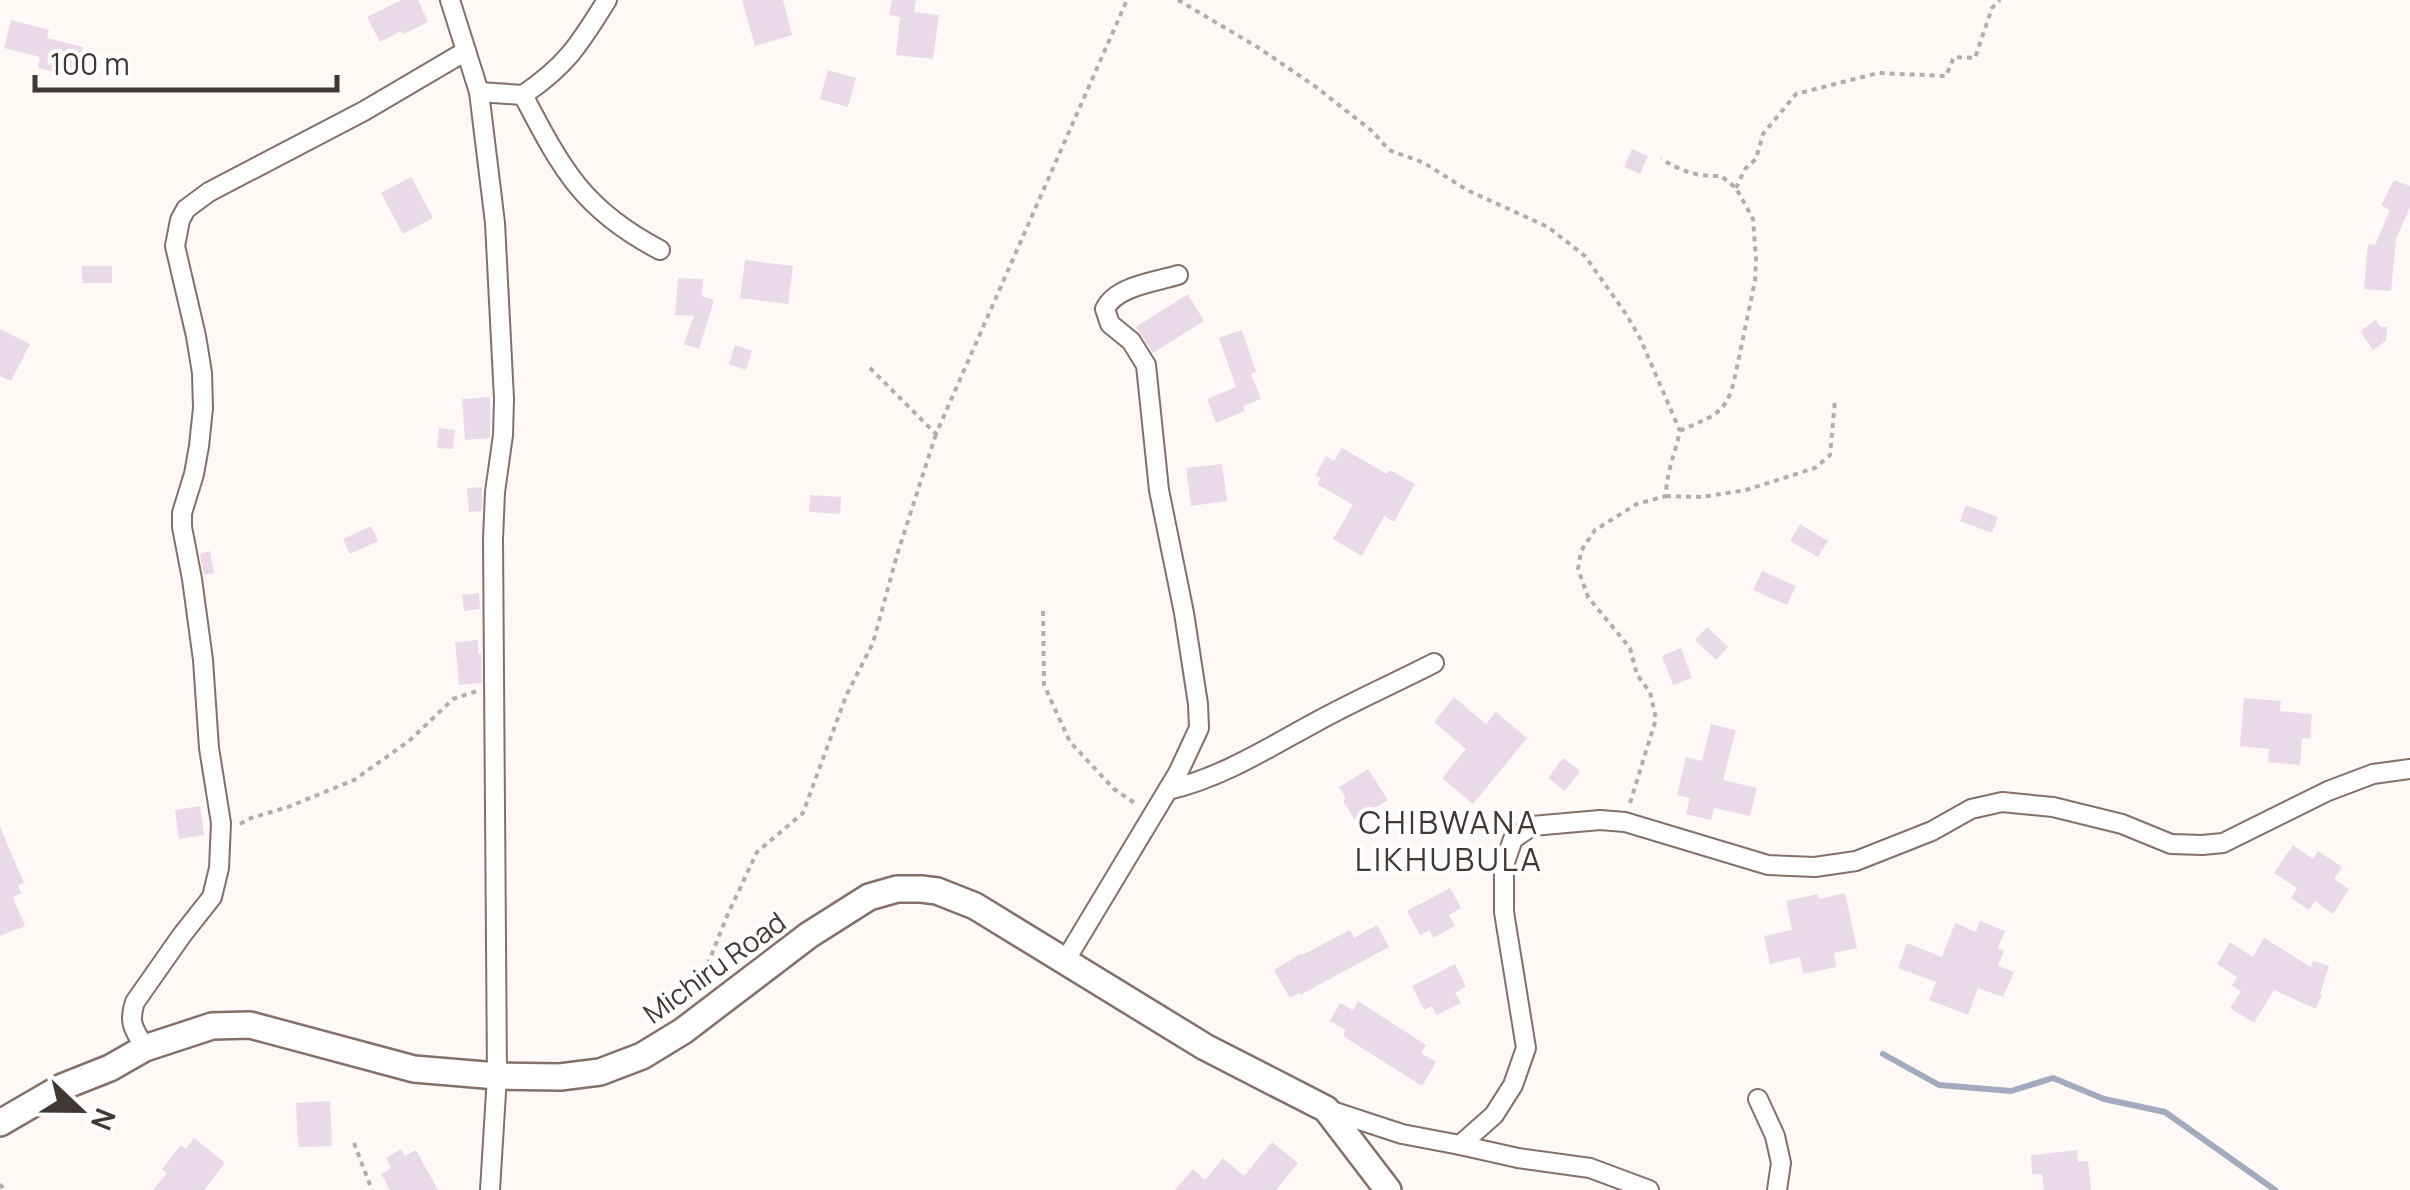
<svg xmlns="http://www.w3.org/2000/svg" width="2410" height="1190" font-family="Manrope,sans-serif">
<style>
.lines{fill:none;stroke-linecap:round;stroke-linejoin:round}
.stream{stroke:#a2abbd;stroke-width:6}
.building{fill:#ead9e9}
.street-casing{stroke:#857068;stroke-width:22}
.secondary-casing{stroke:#857068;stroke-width:30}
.path{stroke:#b4aeab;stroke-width:4;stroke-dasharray:5 5;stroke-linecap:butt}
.street{stroke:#fff;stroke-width:18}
.secondary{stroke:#fff;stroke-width:25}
.labels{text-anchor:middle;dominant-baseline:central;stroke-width:8;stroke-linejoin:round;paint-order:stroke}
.street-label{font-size:28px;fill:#413834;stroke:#fff}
.quarter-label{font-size:32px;letter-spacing:2.5px;fill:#413834;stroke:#fff}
</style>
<rect width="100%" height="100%" fill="#fef9f7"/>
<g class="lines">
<path class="stream" d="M1883,1054L1939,1085L2011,1091L2053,1078L2104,1099L2165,1112L2275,1190"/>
</g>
<g class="building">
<path d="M401,0H418L428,22L403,34L401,31L380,42L367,17Z"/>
<path d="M742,0H783L792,35L755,46Z"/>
<path d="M892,0H916L914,12L939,15L933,59L896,55L900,17L889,15Z"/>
<path d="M11,20L49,30L47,38L83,47L76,77L38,68L40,57L4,48Z"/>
<path d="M828,70L856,78L848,107L820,99Z"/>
<path d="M1632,149L1648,156L1640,174L1624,167Z"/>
<path d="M411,177L433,218L403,234L381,193Z"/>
<path d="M2394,180L2410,186V207L2396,239L2391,291L2364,289L2368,244L2375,245L2390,210L2381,205Z"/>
<path d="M745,260L793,266L788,304L740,298Z"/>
<rect x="82" y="266" width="30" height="17"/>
<path d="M678,278L703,279L702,296L714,300L699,349L684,344L694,316L675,315Z"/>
<path d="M1188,294L1204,321L1153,353L1136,327Z"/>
<path d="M2376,320L2381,327H2387L2386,341L2373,350L2360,331Z"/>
<path d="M0,329L30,344L11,381L0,376Z"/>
<path d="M1242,330L1256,372L1251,374L1261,399L1243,406L1245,411L1216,423L1207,399L1236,387L1219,338Z"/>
<path d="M735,345L752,351L746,370L729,364Z"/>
<path d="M490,397V438L465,440L462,399Z"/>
<path d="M439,428L455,430L453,449L437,448Z"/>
<path d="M1342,448L1387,474L1390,470L1415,484L1394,522L1384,516L1362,556L1333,539L1353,505L1317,484L1321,478L1316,475L1326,456L1334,461Z"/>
<path d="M1222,464L1227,501L1191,506L1186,468Z"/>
<path d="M482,487V511L469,512L467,488Z"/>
<path d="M810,495L841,497L840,514L809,512Z"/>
<path d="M1966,505L1998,517L1992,533L1960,521Z"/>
<path d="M1800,524L1828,541L1818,557L1790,541Z"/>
<path d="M371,526L378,541L350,554L343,539Z"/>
<path d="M210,551L214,573L204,575L200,554Z"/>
<path d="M1762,571L1796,586L1787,605L1753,590Z"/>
<path d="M479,593L480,609L464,611L462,595Z"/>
<path d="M1707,627L1728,647L1716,660L1695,640Z"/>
<path d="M478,640V654H481L482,683L459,685L455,642Z"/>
<path d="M1681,648L1692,678L1673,685L1662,656Z"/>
<path d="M1454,697L1486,724L1496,712L1527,738L1473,804L1442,778L1466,749L1434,722Z"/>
<path d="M2244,698L2281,701L2280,711L2312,714L2310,739L2302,738L2300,765L2268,762L2269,749L2240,746Z"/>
<path d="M1711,724L1736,730L1723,780L1757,788L1750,816L1714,808L1711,820L1686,814L1690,798L1677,795L1686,757L1702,761Z"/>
<path d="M1563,758L1580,771L1565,791L1548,778Z"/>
<path d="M1368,769L1388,800L1355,820L1343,801L1346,799L1339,787Z"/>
<path d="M200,806L204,835L179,839L175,810Z"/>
<path d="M0,827L24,883L18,885L21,893L13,897L25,926L0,936Z"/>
<path d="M2293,845L2313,859L2318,851L2342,867L2334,879L2349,889L2333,914L2315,901L2309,910L2291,898L2297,888L2274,873Z"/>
<path d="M1450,888L1461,908L1449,915L1455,926L1433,938L1430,930L1420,935L1407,911Z"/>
<path d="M1845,893L1857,948L1834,953L1836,967L1803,974L1800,957L1770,964L1764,936L1792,930L1786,901L1818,894L1819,899Z"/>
<path d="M1980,921L2005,931L1998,948L2004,951L1998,966L2014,972L2003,997L1978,988L1968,1015L1929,1000L1936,982L1898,968L1907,943L1942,957L1955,923L1976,932Z"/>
<path d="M1377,925L1389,947L1300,995L1299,993L1290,998L1274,970L1302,953V955L1350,930L1354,938Z"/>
<path d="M2264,938L2311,967L2313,961L2329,966L2320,994L2322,995L2316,1009L2274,990L2254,1023L2230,1008L2241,991L2232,986L2237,977L2217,964L2230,942L2253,957Z"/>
<path d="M1455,964L1466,987L1455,993L1461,1003L1437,1015L1432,1006L1424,1010L1412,986Z"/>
<path d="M1358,1001L1426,1045L1421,1053L1436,1062L1422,1086L1343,1036L1346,1030L1330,1021L1340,1003L1353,1010Z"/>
<path d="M330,1101L332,1146L298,1147L296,1103Z"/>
<path d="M194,1138L225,1163L204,1190H153L167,1173L162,1169L181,1145L186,1149Z"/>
<path d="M1272,1142L1298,1163L1276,1190H1175L1193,1169L1205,1180L1223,1158L1244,1176Z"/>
<path d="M401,1149L405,1156L416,1150L438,1190H390L381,1174L391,1168L386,1158Z"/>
<path d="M2077,1150L2078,1162L2088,1161L2091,1190H2044L2042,1174H2032L2031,1155Z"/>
</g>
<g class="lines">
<defs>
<g id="street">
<path d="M450,0L479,92L495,223L504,399L503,435L495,492L493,539L497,1076L490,1190"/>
<path d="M479,92L523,95C562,169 582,209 660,250"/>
<path d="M523,95C567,65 579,45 607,0"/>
<path d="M1168,790C1221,778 1268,748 1316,722C1354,701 1395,683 1434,663"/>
<path d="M1065,961L1178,773L1199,728L1198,704L1184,613L1159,490L1146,365L1131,341L1110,324L1105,309C1116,286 1155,282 1178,275"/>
<path d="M145,1048C134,1029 128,1024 135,1002L182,935L212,897L219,868L221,823L209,748L203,660L192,579L182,527V513L194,474L199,446L203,408L202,373L196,336L175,246L180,220L186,209L209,192L364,111L466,51"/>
<path d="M1758,1099L1775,1136L1781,1163L1777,1190"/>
<path d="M1326,1109L1402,1134L1460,1145L1494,1115L1513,1085L1526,1048L1504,912V865L1513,839L1532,826L1600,820L1625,822L1768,865L1815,867L1856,861L1932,831L1971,809L2002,802L2053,807L2122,824L2171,844L2202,845L2223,843L2328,791L2373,774L2410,769"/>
<path d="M1460,1145L1518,1158L1590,1168L1649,1190"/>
</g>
<path id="secondary" d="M0,1123L62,1087L110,1068L145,1048L212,1026L250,1025L414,1069L497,1076L560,1077L600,1072L642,1056L683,1031L809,935L869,897L897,889H921L937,891L975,906L1205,1047L1326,1109L1388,1190"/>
</defs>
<use href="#street" class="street-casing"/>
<use href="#secondary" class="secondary-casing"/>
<g class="path">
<path d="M1178,0L1259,48L1316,87L1372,131L1389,150L1424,163L1469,191L1548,227L1585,256L1626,314L1640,338L1680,431"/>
<path d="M1736,188L1745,169L1756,159L1763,134L1796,94L1878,73L1946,76L1954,57L1975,58L1992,8L2000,0"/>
<path d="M870,368L936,434L1127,0"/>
<path d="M1666,496L1701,497L1746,490L1815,468L1830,455L1835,400"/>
<path d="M1043,611L1044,685L1070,742L1114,789L1136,804"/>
<path d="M1630,803L1656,719L1650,692L1637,675L1630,648L1588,597L1578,569L1581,551L1595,530L1637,504L1666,496C1666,473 1675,454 1680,431C1709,417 1726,416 1734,381L1755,281L1756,259L1753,219L1736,188L1721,176C1696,177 1682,171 1661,159"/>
<path d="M240,824L251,818L288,807L354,780L409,741L453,699L477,691"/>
<path d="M695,991L698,989L727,916L757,852L803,813L846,696L873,643L897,555L936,434"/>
<path d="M354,1143L372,1190"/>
<path d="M0,1184L4,1190"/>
</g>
<use href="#street" class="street"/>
<use href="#secondary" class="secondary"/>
</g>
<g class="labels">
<g class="street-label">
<text transform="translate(714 967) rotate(-36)">Michiru Road</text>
</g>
<g class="quarter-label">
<text x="1449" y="822">CHIBWANA<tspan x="1449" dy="37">LIKHUBULA</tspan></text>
</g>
</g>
<g transform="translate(80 1110) rotate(112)" stroke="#ffffff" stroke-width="8" paint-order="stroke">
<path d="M0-8L18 38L0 25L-18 38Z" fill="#413834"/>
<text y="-15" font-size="28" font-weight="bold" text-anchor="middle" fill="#413834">N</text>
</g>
<path d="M35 75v15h302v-15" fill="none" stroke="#413834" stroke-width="5"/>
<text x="50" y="75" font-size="30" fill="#413834" stroke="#ffffff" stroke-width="8" paint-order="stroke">100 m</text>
</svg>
